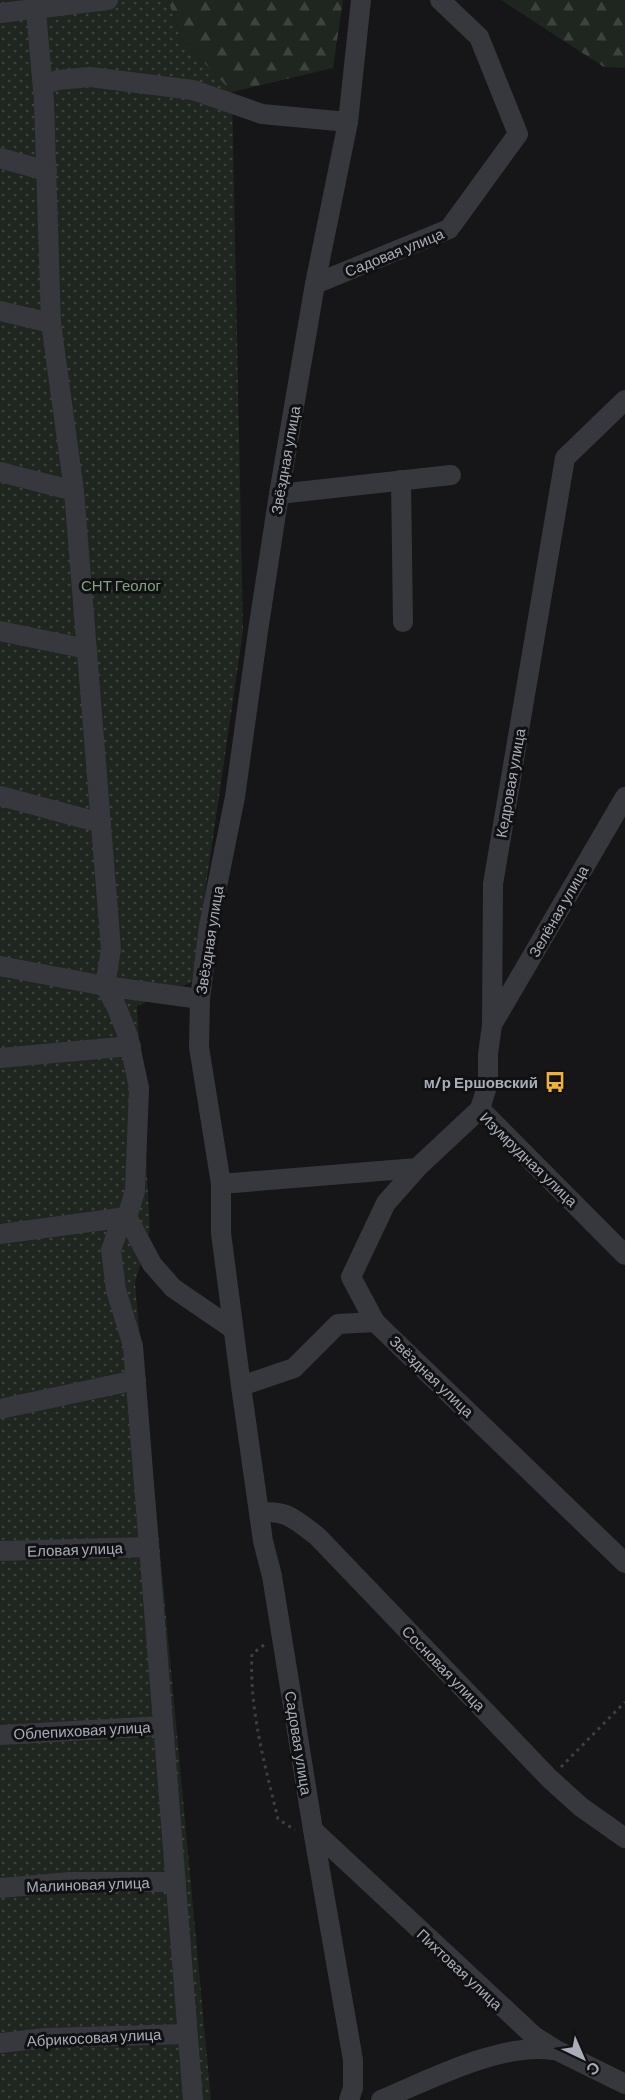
<svg xmlns="http://www.w3.org/2000/svg" width="625" height="2100" font-family="Barlow,sans-serif">
<style>
.forest{fill:url(#forest-firs)}
.garden{fill:url(#garden-dots)}
.lines{fill:none;stroke-linecap:round;stroke-linejoin:round}
.path{stroke:#3d3f44;stroke-width:3;stroke-dasharray:3 4.5;stroke-linecap:butt}
.minor{stroke:#37383d;stroke-width:20}
.labels{text-anchor:middle;dominant-baseline:central;stroke-width:6;stroke-linejoin:round;paint-order:stroke}
.street-label{font-size:15px;fill:#a8adb8;stroke:#111113}
.park-label{font-size:15px;fill:#7fa381;stroke:#111113}
.poi-label{font-size:15px;font-weight:bold;fill:#a8adb8;stroke:#111113;text-anchor:end}
</style>
<defs>
<pattern id="forest-firs" width="22" height="20" patternUnits="userSpaceOnUse" patternTransform="scale(1.5)"><rect width="22" height="20" fill="#1e261f"/><path d="M5 1l3.5 6h-7zM16 11l3.5 6h-7z" fill="#3c433d"/></pattern>
<pattern id="garden-dots" width="8" height="8" patternUnits="userSpaceOnUse" patternTransform="scale(1.5)"><rect width="8" height="8" fill="#1e261f"/><path d="M2 2h.1M6 6h.1" fill="none" stroke="#3c433d" stroke-width="1.8" stroke-linecap="round"/></pattern>
</defs>
<rect width="100%" height="100%" fill="#161618"/>
<g class="forest">
<path d="M168,0H343L333,68L232,92L181,39Z"/>
<path d="M501,0H625V68L604,67Z"/>
</g>
<path class="garden" d="M0,0H168L181,39L232,92L243,631L192,982L137,1006L150,1229L135,1283L211,2100H0Z"/>
<g class="lines">
<g class="path">
<path d="M264,1645L252,1654C249,1710 265,1765 278,1819L295,1830"/>
<path d="M561,1767L625,1702"/>
</g>
<g class="minor">
<path d="M35,0L44,101L51,323L74,491L111,949L105,986L116,1006L128,1036L139,1088L135,1191L127,1217L117,1233L111,1250L116,1290L133,1346L193,2100"/>
<path d="M361,0L348,122L315,284L279,494L258,631L235,797L209,926L200,999L199,1047L221,1184V1233L241,1386L294,1368L338,1324L375,1322L625,1563"/>
<path d="M0,13L108,0"/>
<path d="M43,85L58,80L90,77L193,90L262,114L348,122"/>
<path d="M0,158L47,171"/>
<path d="M315,284L449,229L518,134L479,37L440,0"/>
<path d="M0,311L51,323"/>
<path d="M0,472L74,491"/>
<path d="M401,480L403,622"/>
<path d="M279,494L451,475"/>
<path d="M0,631L87,649"/>
<path d="M0,796L101,823"/>
<path d="M0,966L105,986L200,999"/>
<path d="M493,1023L625,797"/>
<path d="M0,1058L131,1046"/>
<path d="M480,1109L625,1255"/>
<path d="M221,1184L417,1168L480,1109L488,1083V1054L492,1025L493,884L565,458L625,400"/>
<path d="M0,1234L127,1217L152,1264L173,1288L233,1329"/>
<path d="M375,1322L351,1277L386,1203L417,1168"/>
<path d="M241,1386L263,1541L272,1576L313,1830L353,2060V2088L349,2100"/>
<path d="M0,1409L136,1380"/>
<path d="M259,1513C287,1509 295,1520 317,1536L549,1778L581,1807L625,1838"/>
<path d="M0,1551L149,1547"/>
<path d="M0,1735L163,1726"/>
<path d="M313,1830L534,2036L556,2050L625,2084"/>
<path d="M0,1888L70,1882H176"/>
<path d="M0,2043L45,2038L187,2034"/>
<path d="M381,2100C429,2080 501,2042 553,2050"/>
</g>
</g>
<defs>
<symbol id="bus-bare" viewBox="-9 -9 18 18"><path d="M-5-6H5V4H4V6H2V4H-2V6H-4V4H-5ZM-3.5-4V0h7V-4ZM-3.5 1.2v1.5H-2V1.2ZM2 1.2v1.5H3.5V1.2Z" fill="#f2b134" stroke="#111113" stroke-width="2.5" paint-order="stroke"/></symbol>
</defs>
<g fill-rule="evenodd">
<use href="#bus-bare" x="540" y="1067" width="30" height="30"/>
</g>
<g class="labels">
<g class="street-label">
<text transform="translate(394 252) rotate(-22)">Садовая улица</text>
<text transform="translate(285 460) rotate(-80)">Звёздная улица</text>
<text transform="translate(510 783) rotate(-80)">Кедровая улица</text>
<text transform="translate(558 911) rotate(-60)">Зелёная улица</text>
<text transform="translate(209 940) rotate(-81)">Звёздная улица</text>
<text transform="translate(529 1159) rotate(44)">Изумрудная улица</text>
<text transform="translate(432 1376) rotate(44)">Звёздная улица</text>
<text transform="translate(75 1549) rotate(-2)">Еловая улица</text>
<text transform="translate(444 1668) rotate(46)">Сосновая улица</text>
<text transform="translate(82 1730) rotate(-3)">Облепиховая улица</text>
<text transform="translate(299 1743) rotate(81)">Садовая улица</text>
<text transform="translate(88 1884) rotate(-2)">Малиновая улица</text>
<text transform="translate(460 1969) rotate(43)">Пихтовая улица</text>
<text transform="translate(94 2037) rotate(-3)">Абрикосовая улица</text>
</g>
<g class="park-label">
<text x="121" y="585">СНТ Геолог</text>
</g>
<g class="poi-label">
<text x="538" y="1082">м/р Ершовский</text>
</g>
</g>
<g transform="translate(583 2058) rotate(136)" stroke="#111113" stroke-width="4.5" paint-order="stroke">
<path d="M0-4.5L10 22L0 15L-10 22Z" fill="#a8adb8"/>
<text y="-9" font-size="16" font-weight="bold" text-anchor="middle" fill="#a8adb8">С</text>
</g>
</svg>
